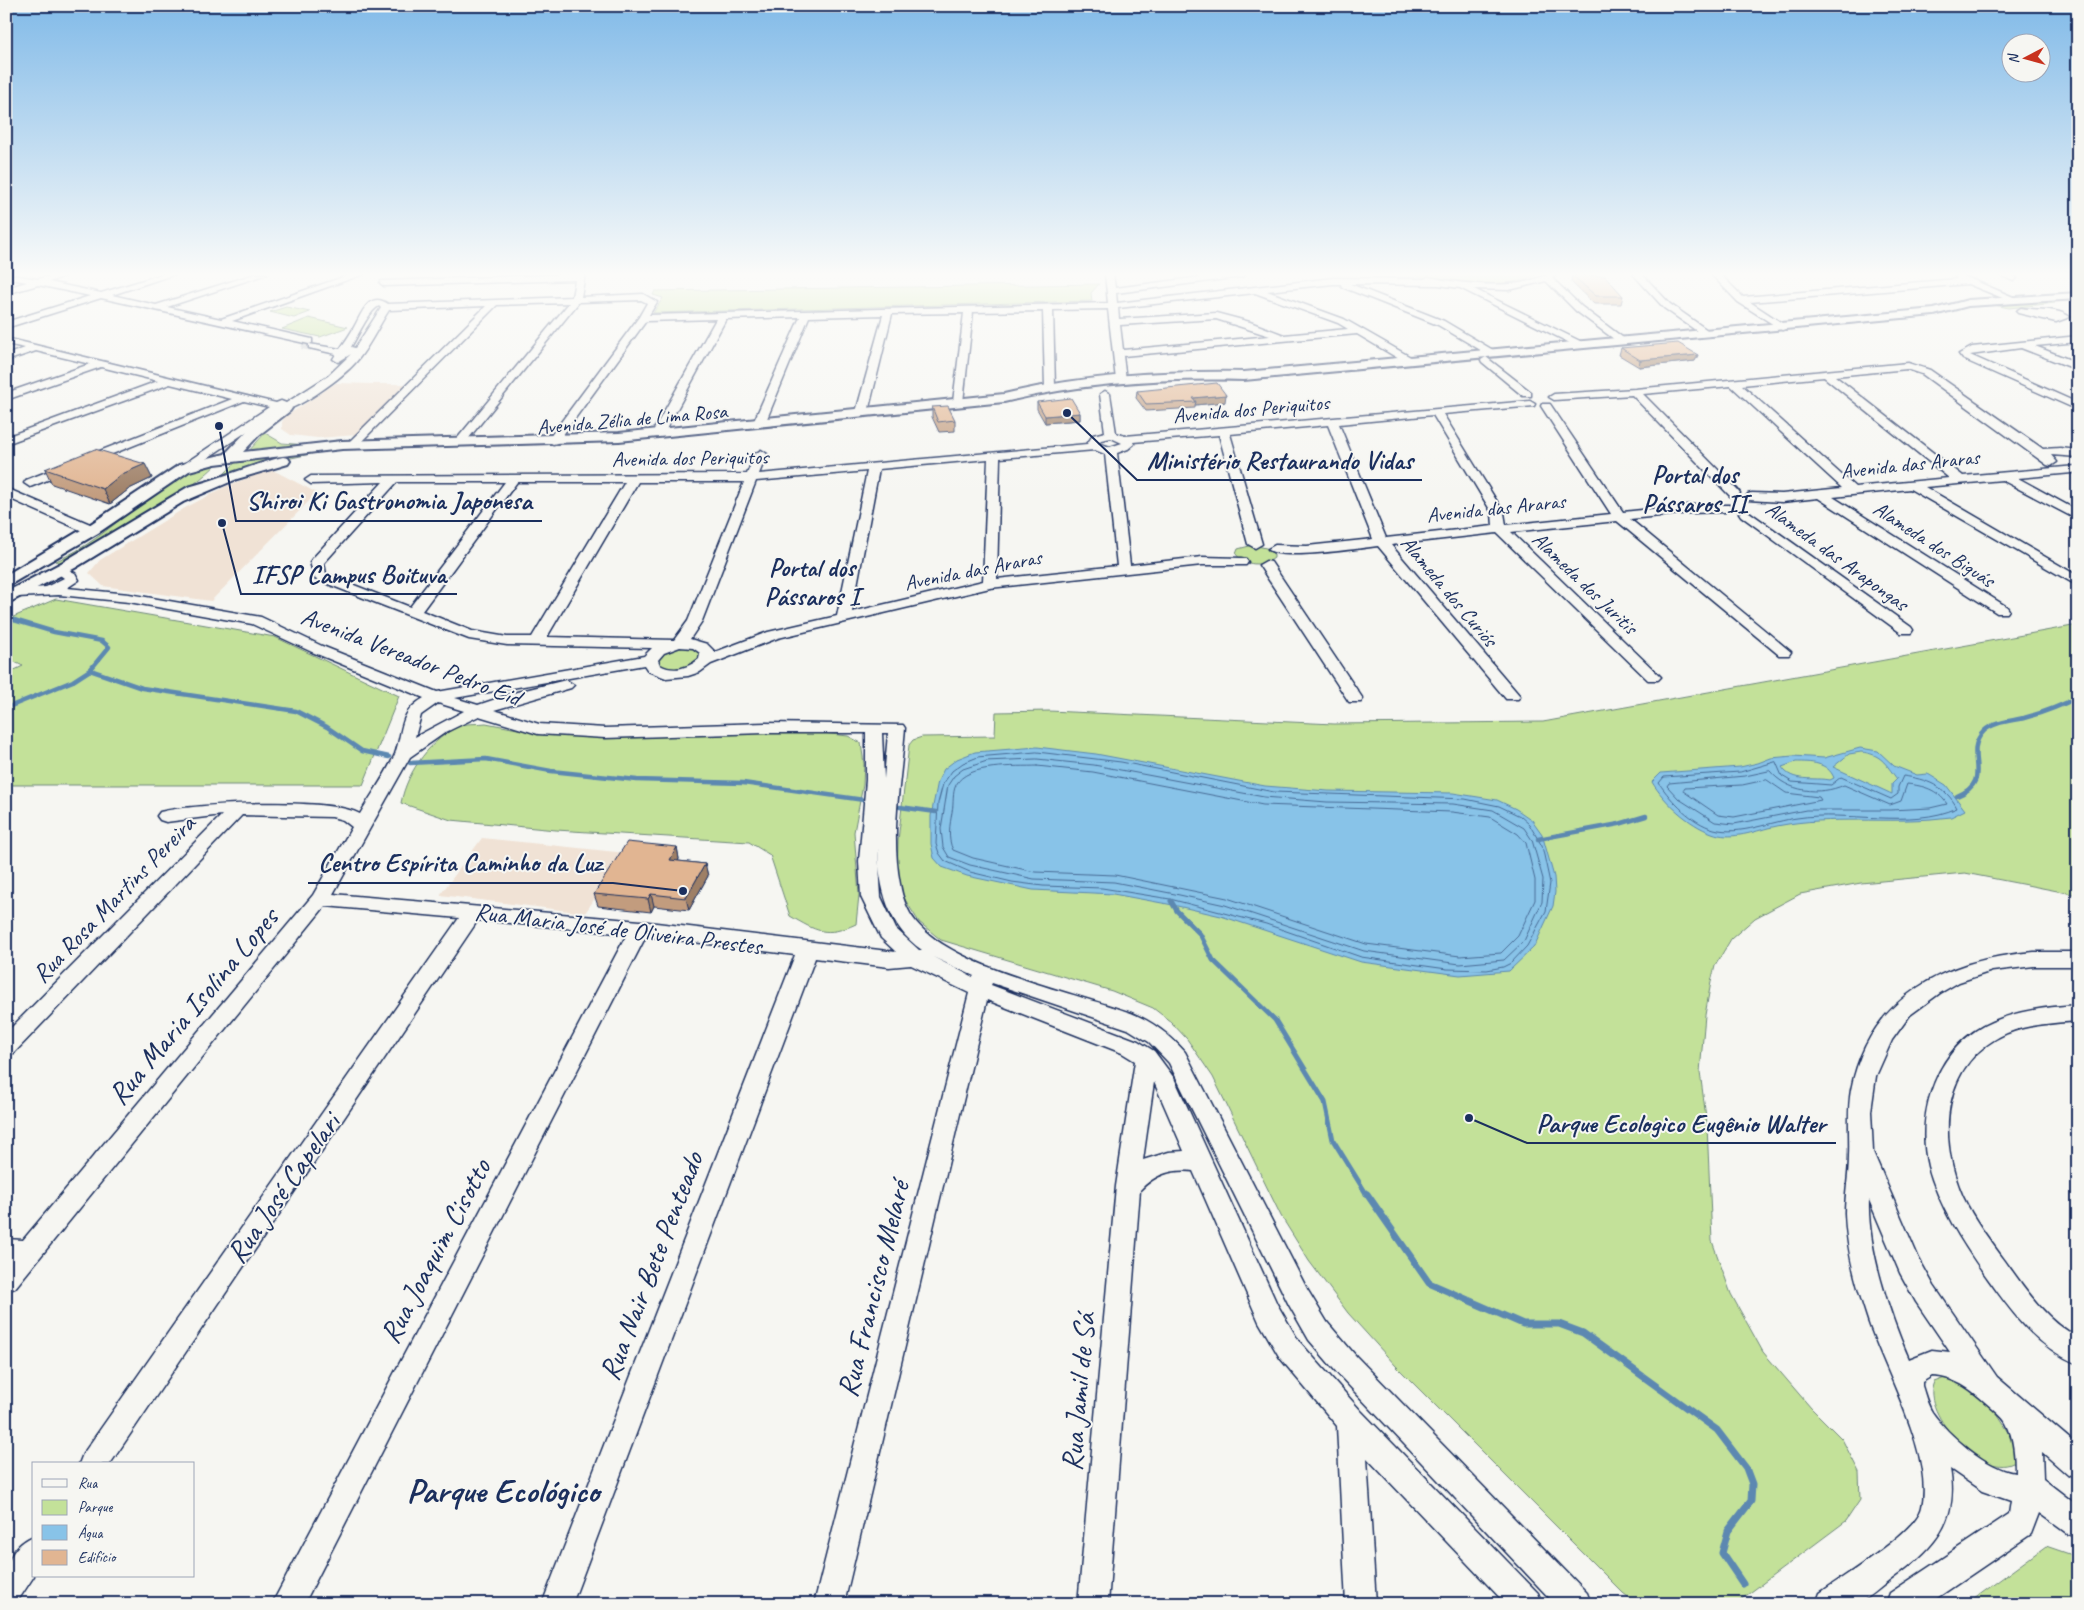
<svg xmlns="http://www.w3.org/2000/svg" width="2084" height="1610" font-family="Caveat,sans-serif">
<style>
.built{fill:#f0e2d5}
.green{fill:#c3e199;stroke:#6f887c}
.water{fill:#88c3e8;stroke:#5c88b1;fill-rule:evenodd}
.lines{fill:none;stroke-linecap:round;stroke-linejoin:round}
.shore{stroke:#476a95;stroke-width:1}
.stream-far3{stroke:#5c88b1;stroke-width:3}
.stream-far2{stroke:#5c88b1;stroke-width:4.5}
.stream-far1{stroke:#5c88b1;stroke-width:5}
.stream{stroke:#5c88b1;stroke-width:7}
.minor-tunnel{stroke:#caced4;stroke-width:10;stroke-dasharray:10 5;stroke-linecap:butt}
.minor-casing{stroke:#1b2f5e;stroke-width:3}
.major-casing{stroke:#1b2f5e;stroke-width:4}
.minor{fill:#f6f6f2;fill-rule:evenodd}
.major{fill:#f6f6f2;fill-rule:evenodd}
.wall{fill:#c29c7e;stroke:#1b2f5e}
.shaded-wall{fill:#9e7f66;stroke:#1b2f5e}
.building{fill:#e1b592;stroke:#1b2f5e}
.labels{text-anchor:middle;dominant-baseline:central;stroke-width:4;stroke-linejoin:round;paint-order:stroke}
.far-street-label{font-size:21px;fill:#1b2f5e;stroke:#f6f6f2}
.far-district-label{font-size:25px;font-weight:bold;fill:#1b2f5e;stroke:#f6f6f2}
.street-label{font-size:25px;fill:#1b2f5e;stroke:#f6f6f2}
.near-street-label{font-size:30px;fill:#1b2f5e;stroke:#f6f6f2}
.near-quarter-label{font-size:34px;font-weight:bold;fill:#1b2f5e;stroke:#f6f6f2}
.leader{fill:none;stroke:#1b2f5e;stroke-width:2}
.callout-dot{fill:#1b2f5e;stroke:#f6f6f2;stroke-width:2}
.callout-label{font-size:26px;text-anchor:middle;font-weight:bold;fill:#1b2f5e;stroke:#f6f6f2;stroke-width:4;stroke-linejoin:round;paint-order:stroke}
</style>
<rect width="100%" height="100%" fill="#f6f6f2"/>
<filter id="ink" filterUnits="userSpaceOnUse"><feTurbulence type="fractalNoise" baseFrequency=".02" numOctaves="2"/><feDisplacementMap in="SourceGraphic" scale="10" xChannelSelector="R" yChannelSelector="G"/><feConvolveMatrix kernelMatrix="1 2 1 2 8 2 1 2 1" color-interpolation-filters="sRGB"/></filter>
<g filter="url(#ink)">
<g class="built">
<path d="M336,383L373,384H410L356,435L318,438L291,435L282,429V422L285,417Z"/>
<path d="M271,469L317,493L211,601L103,586L89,573L100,560L185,508L227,486Z"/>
<path d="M482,838L626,853L585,913L440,895Z"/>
</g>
<g class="green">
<path d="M1412,274H1537C1507,291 1444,285 1412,274Z"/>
<path d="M1099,284L1091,293L1092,301L653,313L663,298L653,295L655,291Z"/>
<path d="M2050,300L2055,303L2009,308L1994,305Z"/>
<path d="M286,307L310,312L294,318L270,312Z"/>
<path d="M309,318L348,327L320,337L282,329Z"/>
<path d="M265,433L282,443L307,445L248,452Z"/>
<path d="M320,452L277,461L218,480L237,461Z"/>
<path d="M213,464L216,465C172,507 116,534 63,564L56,561C112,538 153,479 213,464Z"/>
<path d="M1253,545L1270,549L1274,555V558C1263,567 1244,566 1236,554L1238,549Z"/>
<path d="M56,599L275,637L399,696L363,785H6V674L23,666L6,658V620Z"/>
<path d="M2078,625V895L1965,873L1861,883L1800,894L1755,918L1731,939L1715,966L1711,982L1705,1015L1700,1072L1707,1125L1712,1241L1731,1294L1763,1352L1811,1408L1842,1439L1859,1472L1860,1500L1846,1521L1735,1604H1637L1623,1593L1396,1366L1348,1313L1309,1261L1281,1216L1213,1077L1187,1039L1171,1022L1153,1008L1112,991L941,940L919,922L904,898L897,875L898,841L909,745L913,740L922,737L995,736L996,712L1049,711L1334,724L1543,722Z"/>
<path d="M679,646L699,648L702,659C687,668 677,672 659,665L657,662L661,654Z"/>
<path d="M486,723L538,733H822L848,736L861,743L864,764L863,785L854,832L859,895L856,924C826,938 816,931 790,916L770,855L749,842L556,830L451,820L401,803C407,771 432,737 462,725C469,723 479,724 486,723Z"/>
<path d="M1945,1378L1961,1381L1991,1405L2012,1437L2016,1461C1986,1484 1919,1413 1934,1382Z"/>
<path d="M2046,1546L2078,1557V1604H1967Z"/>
</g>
<g class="water">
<path d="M1037,747L1096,754L1265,786L1328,791L1453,793L1497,800L1516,809L1532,820L1542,834L1554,877L1555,892L1553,906L1534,947L1509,971L1460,975L1361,962L1221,916L1173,905L1113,894L1033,890L967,876L942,867L934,858L931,844V816L938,781L944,769L957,759L975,752Z"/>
<path d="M1860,748L1878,751L1894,766L1917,775L1928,774L1946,785L1965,810L1951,817L1931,819C1877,823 1821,815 1768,828C1750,833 1730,840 1712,833C1689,825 1664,802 1652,782L1661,773L1740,767L1758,763L1771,758L1793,756L1824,758ZM1861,752C1881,754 1885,763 1897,779L1892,784V794L1833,767L1849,754ZM1796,762C1810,762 1828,762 1834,778L1830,780C1815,777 1791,783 1782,767Z"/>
</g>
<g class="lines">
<g class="shore">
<path d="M1037,752L1121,762L1274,792L1465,799L1499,806L1520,816L1529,824L1542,846L1550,883L1546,911L1527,946L1511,963L1503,967L1487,970L1447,969L1361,957L1266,924L1170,899L1102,888L1043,886L1012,882L970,872L945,861L939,853L936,844L938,803L943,784L952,771L963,763L978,757Z"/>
<path d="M1037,759L1094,765L1264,797L1327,802L1453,804L1493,810L1524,828L1532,840L1543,879L1542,902L1524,941L1504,960L1460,964L1364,951L1225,905L1175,894L1114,882L1034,879L970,865L949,857L943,847L941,829L948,785L954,776L963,769L987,761Z"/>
<path d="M1776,762L1782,776L1792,782L1831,785L1841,777L1891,799L1898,794V787L1903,776C1926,779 1946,786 1957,808C1911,829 1847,810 1797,818C1772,821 1740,836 1714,829C1692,823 1671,801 1659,783L1664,777L1740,772Z"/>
<path d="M1037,766L1093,772L1263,805L1452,812L1490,817L1518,834L1526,843L1535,880V900L1518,936L1501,953L1460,956L1366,944L1227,898L1115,875L1035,872L973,858L953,850C947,838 950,825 952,812C954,803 952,793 956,785C967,763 1017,767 1037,766Z"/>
<path d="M1770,771C1787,792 1820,796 1844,785L1890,805L1901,801L1907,784C1924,786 1937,789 1947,804L1930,808L1890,810H1806L1734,824L1715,822L1679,799L1667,786L1669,783L1745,776Z"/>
<path d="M1767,780L1786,793L1819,797L1821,800L1734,817L1718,815L1683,791L1685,788L1742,785Z"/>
</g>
<path class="stream-far3" d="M6,617L18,621"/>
<g class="stream-far2">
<path d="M90,670L142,688L296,711L327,727L362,751L389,757"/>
<path d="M6,708L73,681L90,670L109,647L102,641L54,632L14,620"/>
<path d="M410,763L486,759L551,771L637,780L743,783L864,800"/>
<path d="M1957,796C1996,780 1961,754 1984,731C1993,722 2011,721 2024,718C2042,713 2061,706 2078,697"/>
<path d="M900,807L936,812"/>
<path d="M1538,839L1619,824L1646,816"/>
</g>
<path class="stream-far1" d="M1171,901L1177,911L1200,934L1213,960L1275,1020L1325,1102L1333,1140L1367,1195"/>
<path class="stream" d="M1367,1194L1429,1283L1523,1324H1559L1583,1333L1717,1430L1746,1468L1752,1484L1751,1501L1728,1531L1722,1553L1743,1584"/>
<path class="minor-tunnel" d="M302,344L313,346"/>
<defs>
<g id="minor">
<path d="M6,274L38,279L57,274H70L49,282L101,293L163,274H175L112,295L156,305L255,274H267L167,307L221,319L352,274H364L232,321L312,339V343L309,344L101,298L6,328V322L90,296L38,285L6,294V288L27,282L6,278Z"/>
<path d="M585,274L581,297L643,294L657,302L649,315L1108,303L1105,274H1113L1115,288L1224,274H1246L1242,277L1116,293L1117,303L1333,278L1424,279L1428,277C1458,283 1489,287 1520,283C1533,281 1544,274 1557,274L1552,278L1582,307L1626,340L1618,342L1576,311L1546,281L1509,290L1474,289L1582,342V346H1576L1460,288L1438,285L1350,284L1444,321L1498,353L1489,355L1438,325L1342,287L1341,284H1333L1267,291L1344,319L1414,359V363H1406L1357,334L1123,356L1126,380L1121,383L1116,380L1108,309L1053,310L1055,387L1050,390L1045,387L1043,311L973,312L963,402L958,405L953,402L964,313L892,314L868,412L862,415L856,412L883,315L809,317L766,421L760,424L754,421L800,317L726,319L664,433L658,436L652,433L716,319L646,321L557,443L553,444L547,441L639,317L647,303L641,300L579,302L464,444H456V440L569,303L497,305L356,447H348V443L486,306L389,310C378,327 369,347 356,362C345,375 294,414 279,410L188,471L184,472L178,468L269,407L244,401L30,487L24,483L26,480L232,399L170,384L6,444V437L158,381L101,367L6,400V393L90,364L36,351L6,361V355L25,348L6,344V338L276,403L281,401L286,403L328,376L351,354L338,362L333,359L336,354L309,348V344L340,349C344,343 349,336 353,329C361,316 368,290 388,304L572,297L575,280L384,286L380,283L381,281ZM1255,293L1338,323L1348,329L1284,335L1250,322L1216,313L1119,319L1118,308ZM379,306L381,308L355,348L351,347C358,336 368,312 379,306ZM1216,319L1270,336L1123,350L1120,325Z"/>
<path d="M1633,274H1642L1670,304L1710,332V336H1704L1664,308Z"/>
<path d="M1711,274H1720L1743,297L1957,279L1955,277L1959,274L2018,299L2010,301L1968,284L1750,302L1785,325V329L1782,330L1738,302Z"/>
<path d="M1998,274H2009L2017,278L2013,281Z"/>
<path d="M2073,274H2078V277L2074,276Z"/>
<path d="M2021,308C2036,311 2057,307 2070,317L2056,322L2018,313L2016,311Z"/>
<path d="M2078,336V342L2035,346L2078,363V370L2021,348L1970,355L2078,403V410L1963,359L1959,354L1972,347Z"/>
<path d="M1486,357L1531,392V396H1523L1482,362L1481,360Z"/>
<path d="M1908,363L1930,370L2043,449L2060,448L2078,450V457L2051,455L2057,462L2051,466L2047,465L1922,374L1907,369L1835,376L1963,476L2076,466V472L2072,473L2018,478L2078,511V520L2002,480L1925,487L2078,576V586L1910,489L1833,497L2007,607L2009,610L2007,613H1997L1818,498L1782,502L1748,500L1746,497L1748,494L1752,493L1782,494L1842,488L1731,386L1643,394L1738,490L1740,493L1738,496H1730L1632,395L1554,400L1549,397L1554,394L1635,389ZM1824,377L1949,478L1855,487L1742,385Z"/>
<path d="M1105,391L1110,394L1116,433L1125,436L1530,401L1535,404L1534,406L1443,414L1504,513L1506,525L1611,514L1541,406L1542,404H1550L1623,512L1689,505H1729L1731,508L1725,512L1689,513L1630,519L1791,652L1789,655H1779L1617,521L1511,532L1658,674L1661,677L1658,680H1648L1497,533L1391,545L1520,696L1518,699H1506L1378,546C1360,548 1278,561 1268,549L1275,545L1307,546L1373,539L1328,425L1230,434L1262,544L1255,548L1248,544L1219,435L1133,442L1134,444L1128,449L1117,453L1130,565L1202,557L1241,558L1246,559L1248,562L1246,565H1202L990,588L778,638L711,664L700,672L688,676L666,678L648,671L644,665L455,698L478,705L517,692L566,680L574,685L571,688L494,710L539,724L605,728L765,723L903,725L905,728C901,779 890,833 900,884C902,897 907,911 916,922C955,969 1073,992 1131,1013C1153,1022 1169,1034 1185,1052L1307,1289L1327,1322L1356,1356L1587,1593L1591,1604H1555L1338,1374L1309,1340L1289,1305L1169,1063L1149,1042L1128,1029L992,983L991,985L1138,1041L1154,1051L1174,1078L1277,1304L1298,1340L1361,1411L1538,1593L1542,1604H1506L1367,1458L1376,1604H1346L1337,1426L1280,1358L1259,1322L1193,1171C1171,1169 1155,1174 1140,1190L1108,1604H1078L1116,1186L1135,1061L1122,1053L987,1000L844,1604H814L969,993L911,965L889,967L815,958L572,1604H542L795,955L646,936L304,1604H272L627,934L478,920L110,1464H79L83,1454L459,918L325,906L15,1288L6,1291V1239L23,1240L313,895L352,827L343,820L332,817L242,815L14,1053L6,1055V1033L222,815L166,822L160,820L157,816L160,812C195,803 331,797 360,814C371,795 386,775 395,754C404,729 398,713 424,698L312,652L252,624L129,602L59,595L16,597L11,596L9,593L11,590L46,587L64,578L53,570L60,566L75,573L79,580L67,588L129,594L261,617L322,646L437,692L644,656L652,648L507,645L469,639L315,579L310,562L312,559L383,482L311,484L305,480L311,476L747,474L755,454L761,450L767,454L759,474L1087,444L1093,435L1105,432L1100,394ZM1433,415L1492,513L1493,526L1386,538L1339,424ZM1111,438L1122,443L1110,447L1098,443L1101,440ZM1095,450L1105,454L1117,566L997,579L1000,458ZM988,459L983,581L852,612L879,469ZM867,471L837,616L768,632L715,652L707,644L690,639L702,621L756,481ZM397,482H505L410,607L326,574L324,563ZM517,482H625L532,637H507L472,631L422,611ZM638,482H744L688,621L674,640L547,637ZM680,647L693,648L700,653L699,659C687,669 673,672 660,665L658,660L664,653ZM438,703L464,711L415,737L421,715ZM479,716L538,734L605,738L765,733H866V780L859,861L861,897L881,938L896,952L640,921L333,894L410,757L446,732ZM882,733H888L884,779ZM878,848C879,887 888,927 922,950H919L896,929L881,897ZM933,957L974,976L973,977ZM1154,1082L1184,1151L1169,1152L1143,1160Z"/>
<path d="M6,488L97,527L98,530L97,533H87L6,497Z"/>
<path d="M1745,509L1911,627L1913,630L1911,633H1901L1741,516L1739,513Z"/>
<path d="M1266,561L1271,562L1363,699L1361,702H1349L1347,699L1259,565Z"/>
<path d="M2034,952H2078V966H2034L1992,971L1959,982L1940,993L1910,1015L1892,1040L1876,1076L1871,1111L1873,1152L1919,1259L1934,1286L1997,1377L2078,1446V1479L2068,1475L2042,1452L2043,1479L2078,1506V1539L2068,1534L2039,1513L2031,1534L1928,1604H1886L1890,1593L2009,1514L2011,1501L1982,1491L1950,1469C1960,1525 1930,1551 1889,1581C1880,1588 1868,1599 1858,1603C1847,1607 1828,1604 1816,1604L1820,1593C1842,1577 1917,1532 1922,1507C1934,1454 1883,1368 1867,1317C1856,1284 1846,1247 1845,1213C1845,1194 1849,1175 1849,1156C1850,1134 1847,1112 1851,1090C1869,996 1947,959 2034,952ZM1869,1200L1900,1273L1916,1302L1950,1352L1932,1350L1909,1359C1890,1316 1867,1247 1869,1200ZM1932,1376C1958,1377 1974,1392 1993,1409C1997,1413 2003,1417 2006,1423C2014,1437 2015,1457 2015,1473C1987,1469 1948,1435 1932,1412C1927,1404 1925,1395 1922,1386V1382Z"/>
<path d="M2078,1005V1021C2054,1023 2029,1024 2007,1033C1940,1063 1937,1138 1963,1197C1974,1220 1990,1241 2005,1261C2025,1289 2046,1321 2078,1337V1364C2036,1347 2011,1311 1986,1276C1962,1242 1939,1206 1928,1166C1915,1111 1938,1045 1992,1022C2020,1010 2049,1007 2078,1005Z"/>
<path d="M34,1536V1576L17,1602L6,1604C6,1576 3,1549 34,1536Z"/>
</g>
<g id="major">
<path d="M2078,293V299L1968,306L1934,315L1244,380C1163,378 1082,383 1004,402L619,441L342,449L215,464L189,471L98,533L6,587V575L86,527L179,465L225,454L249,429L285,404L292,408L290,411L259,435L243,452L342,441L619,433L1004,394C1083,375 1163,371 1244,372L1934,309L1968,300Z"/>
<path d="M283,457L288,458L290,461L288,464L237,479L183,502L75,568L6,604V592L63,562L188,487C219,479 251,465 283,457Z"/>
</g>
</defs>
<use href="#minor" class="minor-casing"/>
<use href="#major" class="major-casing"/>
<use href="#minor" class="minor"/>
<use href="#major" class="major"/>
</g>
<g class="wall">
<path d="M1572,275L1623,296L1621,304H1594L1571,282Z"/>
<path d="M1621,348L1698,355L1695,361L1639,367L1619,355Z"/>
<path d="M1137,391L1225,402L1195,405V408L1146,411L1136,398Z"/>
<path d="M1037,402L1080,413V420L1045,423L1037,409Z"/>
<path d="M932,407L955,420V431L939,432L932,417Z"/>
<path d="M145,464L152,478L129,489L110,504L52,484L45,469Z"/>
<path d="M677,847L679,859L678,861L705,864L708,876L689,910L654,906L651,912L598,906L594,894Z"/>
</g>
<g class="shaded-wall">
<path d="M1698,355L1695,361L1639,367L1640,360Z"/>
<path d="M1226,395L1225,402L1195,405L1196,402L1193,398Z"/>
<path d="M1080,413V420L1045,423V416Z"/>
<path d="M145,464L152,478L129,489L110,504L103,489L122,474Z"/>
<path d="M677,847L679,859L672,872L670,860Z"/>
<path d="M705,864L708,876L689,910L686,898Z"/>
<path d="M651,894L654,906L651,912L648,899Z"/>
</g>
<g class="building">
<path d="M1572,275L1605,276L1623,296H1596Z"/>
<path d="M1678,343L1698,355L1640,360L1621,348Z"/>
<path d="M1217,383L1226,395L1193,398L1196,402L1146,404L1137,391Z"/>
<path d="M1071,398L1080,413L1045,416L1037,402Z"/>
<path d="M948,406L955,420L938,422L932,407Z"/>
<path d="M95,449L145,464L122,474L103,489L45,469Z"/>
<path d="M627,842L677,847L670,860L705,864L686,898L651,894L648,899L594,894Z"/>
</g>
</g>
<linearGradient id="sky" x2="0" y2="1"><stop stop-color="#81bae8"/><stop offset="0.55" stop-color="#fbfbf9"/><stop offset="1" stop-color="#fbfbf9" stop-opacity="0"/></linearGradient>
<rect width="2084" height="499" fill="url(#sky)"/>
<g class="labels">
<g class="far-street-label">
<text transform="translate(1251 409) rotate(-5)">Avenida dos Periquitos</text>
<text transform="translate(632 419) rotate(-5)">Avenida Zélia de Lima Rosa</text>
<text transform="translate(690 458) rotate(-1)">Avenida dos Periquitos</text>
<text transform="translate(1910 464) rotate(-6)">Avenida das Araras</text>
<text transform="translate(1496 508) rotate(-6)">Avenida das Araras</text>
<text transform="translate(1934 544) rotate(33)">Alameda dos Biguás</text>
<text transform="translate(1837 556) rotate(36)">Alameda das Arapongas</text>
<text transform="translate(973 570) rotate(-11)">Avenida das Araras</text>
<text transform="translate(1585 583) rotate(44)">Alameda dos Juritis</text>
<text transform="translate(1449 591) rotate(50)">Alameda dos Curiós</text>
</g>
<g class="far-district-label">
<text x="1695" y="475">Portal dos<tspan x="1695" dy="29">Pássaros II</tspan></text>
<text x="812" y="568">Portal dos<tspan x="812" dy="29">Pássaros I</tspan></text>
</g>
<g class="street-label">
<text transform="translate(411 657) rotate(21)">Avenida Vereador Pedro Eid</text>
<text transform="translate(114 899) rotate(-46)">Rua Rosa Martins Pereira</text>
<text transform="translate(618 929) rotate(7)">Rua Maria José de Oliveira Prestes</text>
</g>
<g class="near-street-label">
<text transform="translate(193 1006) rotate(-50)">Rua Maria Isolina Lopes</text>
<text transform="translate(283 1188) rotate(-55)">Rua José Capelari</text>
<text transform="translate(435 1251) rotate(-62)">Rua Joaquim Cisotto</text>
<text transform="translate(651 1266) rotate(-69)">Rua Nair Bete Penteado</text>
<text transform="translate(873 1289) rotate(-76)">Rua Francisco Melaré</text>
<text transform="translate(1078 1392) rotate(-85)">Rua Jamil de Sá</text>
</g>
<g class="near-quarter-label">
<text x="503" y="1490">Parque Ecológico</text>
</g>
</g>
<path class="leader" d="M1067 413L1137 480H1422M219 426L236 521H542M222 523L241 594H457M683 891L613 883H308M1469 1118L1527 1143H1836"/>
<g class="callout-dot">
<circle cx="1067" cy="413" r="5"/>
<circle cx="219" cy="426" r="5"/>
<circle cx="222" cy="523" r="5"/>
<circle cx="683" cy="891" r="5"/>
<circle cx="1469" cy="1118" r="5"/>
</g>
<g class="callout-label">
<text x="1280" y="469">Ministério Restaurando Vidas</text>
<text x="389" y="509">Shiroi Ki Gastronomia Japonesa</text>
<text x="349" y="583">IFSP Campus Boituva</text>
<text x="460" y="871">Centro Espírita Caminho da Luz</text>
<text x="1681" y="1132">Parque Ecologico Eugênio Walter</text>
</g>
<rect width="2084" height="1610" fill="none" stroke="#f6f6f2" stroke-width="25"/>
<rect x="12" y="12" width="2059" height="1585" fill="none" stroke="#1b2f5e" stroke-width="2" filter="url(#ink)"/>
<rect x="32" y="1462" width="162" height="115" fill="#f6f6f2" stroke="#9ea6b7"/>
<rect x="42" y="1479" width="25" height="8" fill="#f6f6f2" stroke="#9ea6b7"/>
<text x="78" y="1488" font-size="15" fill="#1b2f5e">Rua</text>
<rect x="42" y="1500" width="25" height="15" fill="#c3e199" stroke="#9ea6b7"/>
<text x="78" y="1512" font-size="15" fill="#1b2f5e">Parque</text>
<rect x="42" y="1525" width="25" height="15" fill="#88c3e8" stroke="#9ea6b7"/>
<text x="78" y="1538" font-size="15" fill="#1b2f5e">Água</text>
<rect x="42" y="1550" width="25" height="15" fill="#e1b592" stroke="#9ea6b7"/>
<text x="78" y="1562" font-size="15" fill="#1b2f5e">Edifício</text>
<g transform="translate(2026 58) rotate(264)"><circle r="24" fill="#f6f6f2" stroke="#9ea6b7"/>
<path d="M0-4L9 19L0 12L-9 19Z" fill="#c8321e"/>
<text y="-8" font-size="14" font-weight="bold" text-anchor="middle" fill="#1b2f5e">N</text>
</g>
</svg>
